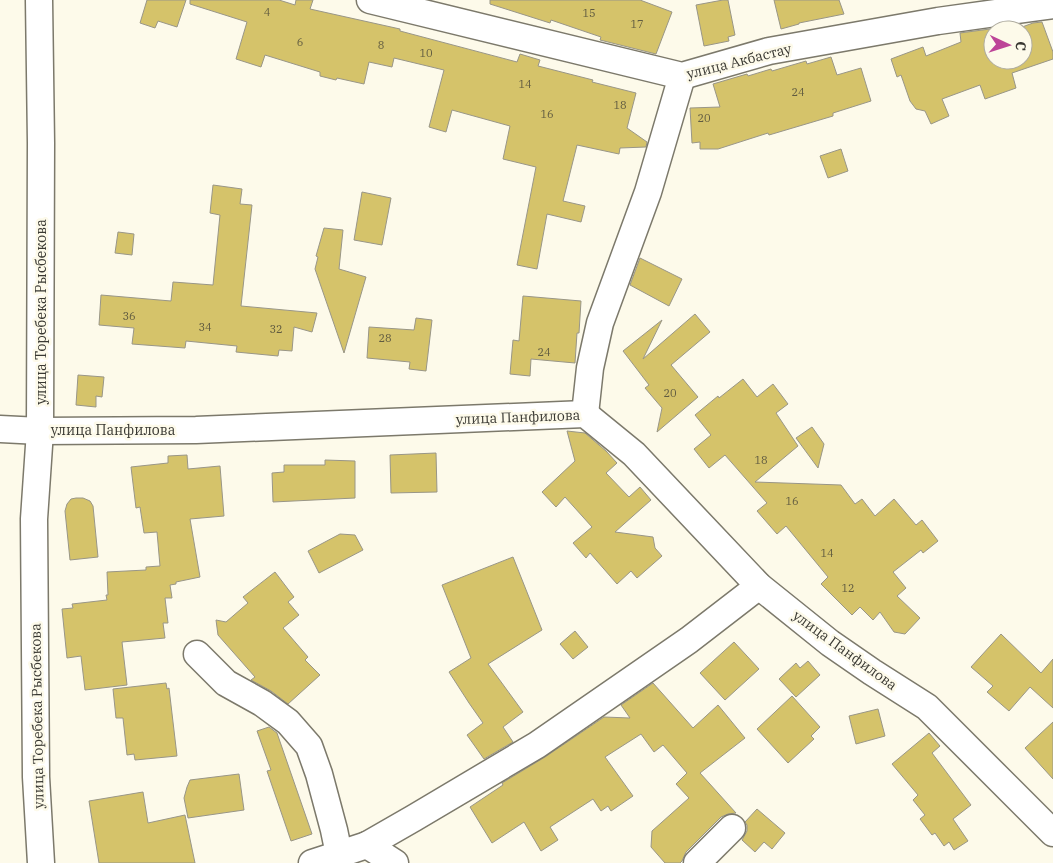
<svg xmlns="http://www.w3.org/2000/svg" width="1053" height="863" font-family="'IBM Plex Serif',serif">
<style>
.building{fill:#d5c36a;stroke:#999687}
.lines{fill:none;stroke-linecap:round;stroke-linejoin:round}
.street-casing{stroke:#7c796b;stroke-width:29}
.street{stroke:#fff;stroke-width:26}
.labels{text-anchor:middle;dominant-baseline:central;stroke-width:5;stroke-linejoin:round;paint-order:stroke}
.number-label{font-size:11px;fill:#605b40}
.street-label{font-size:14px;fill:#393832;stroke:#fdfaea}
</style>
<rect width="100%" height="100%" fill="#fdfaea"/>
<g class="building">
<path d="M147,0H186L177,27L158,21L155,28L140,23Z"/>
<path d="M190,0H279L295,5L296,0H313L310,9L400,29V31L517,62L520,54L540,60L538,66L593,80L592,82L636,93L627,128L647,142L646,147L620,148L619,154L577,145L563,201L585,206L581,222L547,214L537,269L517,265L536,167L503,159L510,126L452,110L446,132L429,127L444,70L394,58L392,67L369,62L364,84L337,78L336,80L320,76V72L265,55L261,67L236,59L247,22L190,4Z"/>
<path d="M490,0H640L672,12L656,54L600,40L601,37L551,20L550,23L490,4Z"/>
<path d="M723,0H728L735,35L728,37L729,41L704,46L696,5Z"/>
<path d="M774,0H839L844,14L799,23V24L781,29Z"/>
<path d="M1042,22L1053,52V59L1012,73L1016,88L985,99L980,85L942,99L949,116L931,124L925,111L916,109L910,101L901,75L897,77L891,59L923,47L926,56L961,42L960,33L1005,27L1006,30H993V60H1023V30H1014L1033,23Z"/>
<path d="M831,57L837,75L861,68L871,101L833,113V116L769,135L768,133L718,149H700V142L692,143L690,108L720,107L713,84L747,74L748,76L771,69L772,71L806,61L807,64Z"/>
<path d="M841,149L848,171L828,178L820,156Z"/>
<path d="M213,185L242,189L240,204L252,205L241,306L317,313L312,332L294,327L292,351L279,350L278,356L236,352L237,346L186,341L185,348L132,344L134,328L99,325L101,295L171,301L173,282L213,285L220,215L210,213Z"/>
<path d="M362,192L391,198L382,245L354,240Z"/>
<path d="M324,228L343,230L339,269L366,277L344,353L315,269L318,257L316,256Z"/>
<path d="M118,232L134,234L132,255L115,253Z"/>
<path d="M640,258L682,279L669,306L630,285Z"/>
<path d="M523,296L581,301L579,333H577L575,363L531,359L530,376L510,374L513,340L519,341Z"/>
<path d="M695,314L710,332L671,365L698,397L657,432L662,408L645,388L649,385L623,351L662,320L643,359Z"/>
<path d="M416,318L432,320L426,371L409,369L410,362L367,358L369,327L414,330Z"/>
<path d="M78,375L104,377L102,397L96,396V407L76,405Z"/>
<path d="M743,379L757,397L773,384L788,404L776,413L798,446L755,482L841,485L855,504L862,499L875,516L894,499L916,525L922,520L938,541L923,553L921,550L893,572L906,588L897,596L920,618L905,634L894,632L880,612L873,620L860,607L852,615L821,584L828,577L786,526L777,534L757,511L767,503L725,455L709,468L694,449L711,435L695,415L718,396L719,398Z"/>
<path d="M812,427L824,444L818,468L796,438Z"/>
<path d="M567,431L585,433L606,451L617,463L606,473L629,497L640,487L651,500L615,532L653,537L655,548L662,556L637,578L631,571L617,584L590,553L586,558L573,543L592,527L565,497L556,507L542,492L575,461Z"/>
<path d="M436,453L437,492L391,493L390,455Z"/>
<path d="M187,455L188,469L220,466L224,516L190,519L200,577L176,582V584L170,585L172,598H165L168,623H163L165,638L122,642L127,685L85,690L81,656L67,658L62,609L73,608L72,604L107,600L106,595H108L107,572L146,570V567L160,566L157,532L144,533L140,507L136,508L131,467L168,463V456Z"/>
<path d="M325,460L355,461V498L273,502L272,473L284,472V465H325Z"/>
<path d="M76,498H83L90,501L93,506L98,557L70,560L65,511L67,504L71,499Z"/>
<path d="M340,534L355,535L363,550L319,573L308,551Z"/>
<path d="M513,557L542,630L488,664L523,712L503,727L513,742L484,759L467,735L483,723L469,703L449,672L471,658L442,585Z"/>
<path d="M275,572L294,597L288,602L299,615L283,628L308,657L305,660L320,675L288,704L271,691L251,680L255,677L218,635L216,620L226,622L248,603L243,597Z"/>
<path d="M575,631L588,647L573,659L560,644Z"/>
<path d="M1001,634L1041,673L1053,659V708L1030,687L1009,711L987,692L993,686L971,667Z"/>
<path d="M734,642L759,669L725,700L700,673Z"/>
<path d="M808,661L820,675L796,697L779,679L796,663L800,668Z"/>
<path d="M166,683L167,689L169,688L177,756L135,760L134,754L127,755L123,718H116L113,689Z"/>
<path d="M653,683L693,728L718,705L745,738L700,773L736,813L728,814L721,817L686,852L682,861L680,863H665L651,847L652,831L689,798L676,784L687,773L663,745L654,752L641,734L605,757L633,796L611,811L608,806L601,811L593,799L550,827L558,840L541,851L524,822L492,843L470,807L503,785L502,783L545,757L604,717L630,718L621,705Z"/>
<path d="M792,696L820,727L811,736L814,739L788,763L757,729Z"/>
<path d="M878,709L885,736L856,744L849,716Z"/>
<path d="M1053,722V779L1025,748Z"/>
<path d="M269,727L277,733L312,834L291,841L267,771L271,770L257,731Z"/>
<path d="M929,733L940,746L932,753L971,805L953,819L968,841L954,850L949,842L944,846L935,833L932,835L920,819L925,815L913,800L918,795L892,764Z"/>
<path d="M239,774L244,810L188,818L184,798L187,787L190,780Z"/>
<path d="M143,792L148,823L185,815L195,863H99L89,801Z"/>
<path d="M757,809L785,833L772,849L764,842L755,852L742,840L747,831V825L745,822Z"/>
</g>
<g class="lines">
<defs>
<g id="street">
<path d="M39,0L41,143L40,431L34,519L36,777L41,863"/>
<path d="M370,0L682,76L769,51L938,21L1053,5"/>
<path d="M585,414L590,368L600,323L648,192L682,76"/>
<path d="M0,429L40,431L196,430L585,414L634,454L759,586L830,643L872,672L927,707L1053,833"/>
<path d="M197,654L226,683L262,703L288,722L309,746L319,774L334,830L339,854"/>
<path d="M367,845L395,863"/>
<path d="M312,863L367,845L414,818L537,745L689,640L759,586"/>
<path d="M697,863L732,828"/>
</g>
</defs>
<use href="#street" class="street-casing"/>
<use href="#street" class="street"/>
</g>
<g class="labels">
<g class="number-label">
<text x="267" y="12">4</text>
<text x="589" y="13">15</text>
<text x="637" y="24">17</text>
<text x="300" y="42">6</text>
<text x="381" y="45">8</text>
<text x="426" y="53">10</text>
<text x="525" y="84">14</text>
<text x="798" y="92">24</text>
<text x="620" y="105">18</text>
<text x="547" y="114">16</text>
<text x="704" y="118">20</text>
<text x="129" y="316">36</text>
<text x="205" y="327">34</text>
<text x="276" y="329">32</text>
<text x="385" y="338">28</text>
<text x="544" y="352">24</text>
<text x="670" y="393">20</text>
<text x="761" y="460">18</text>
<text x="792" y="501">16</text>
<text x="827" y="553">14</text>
<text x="848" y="588">12</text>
</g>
<g class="street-label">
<text transform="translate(739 61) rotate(-14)">улица Акбастау</text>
<text transform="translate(41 312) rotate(-90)">улица Торебека Рысбекова</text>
<text transform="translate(518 417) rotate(-2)">улица Панфилова</text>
<text x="113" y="430">улица Панфилова</text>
<text transform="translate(845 650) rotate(36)">улица Панфилова</text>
<text transform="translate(37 716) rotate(-91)">улица Торебека Рысбекова</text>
</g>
</g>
<g transform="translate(1008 45) rotate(94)"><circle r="24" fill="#fdfaea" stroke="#afaca0"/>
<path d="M0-4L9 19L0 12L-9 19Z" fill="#bd4498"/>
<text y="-8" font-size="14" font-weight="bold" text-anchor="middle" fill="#393832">С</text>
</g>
</svg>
